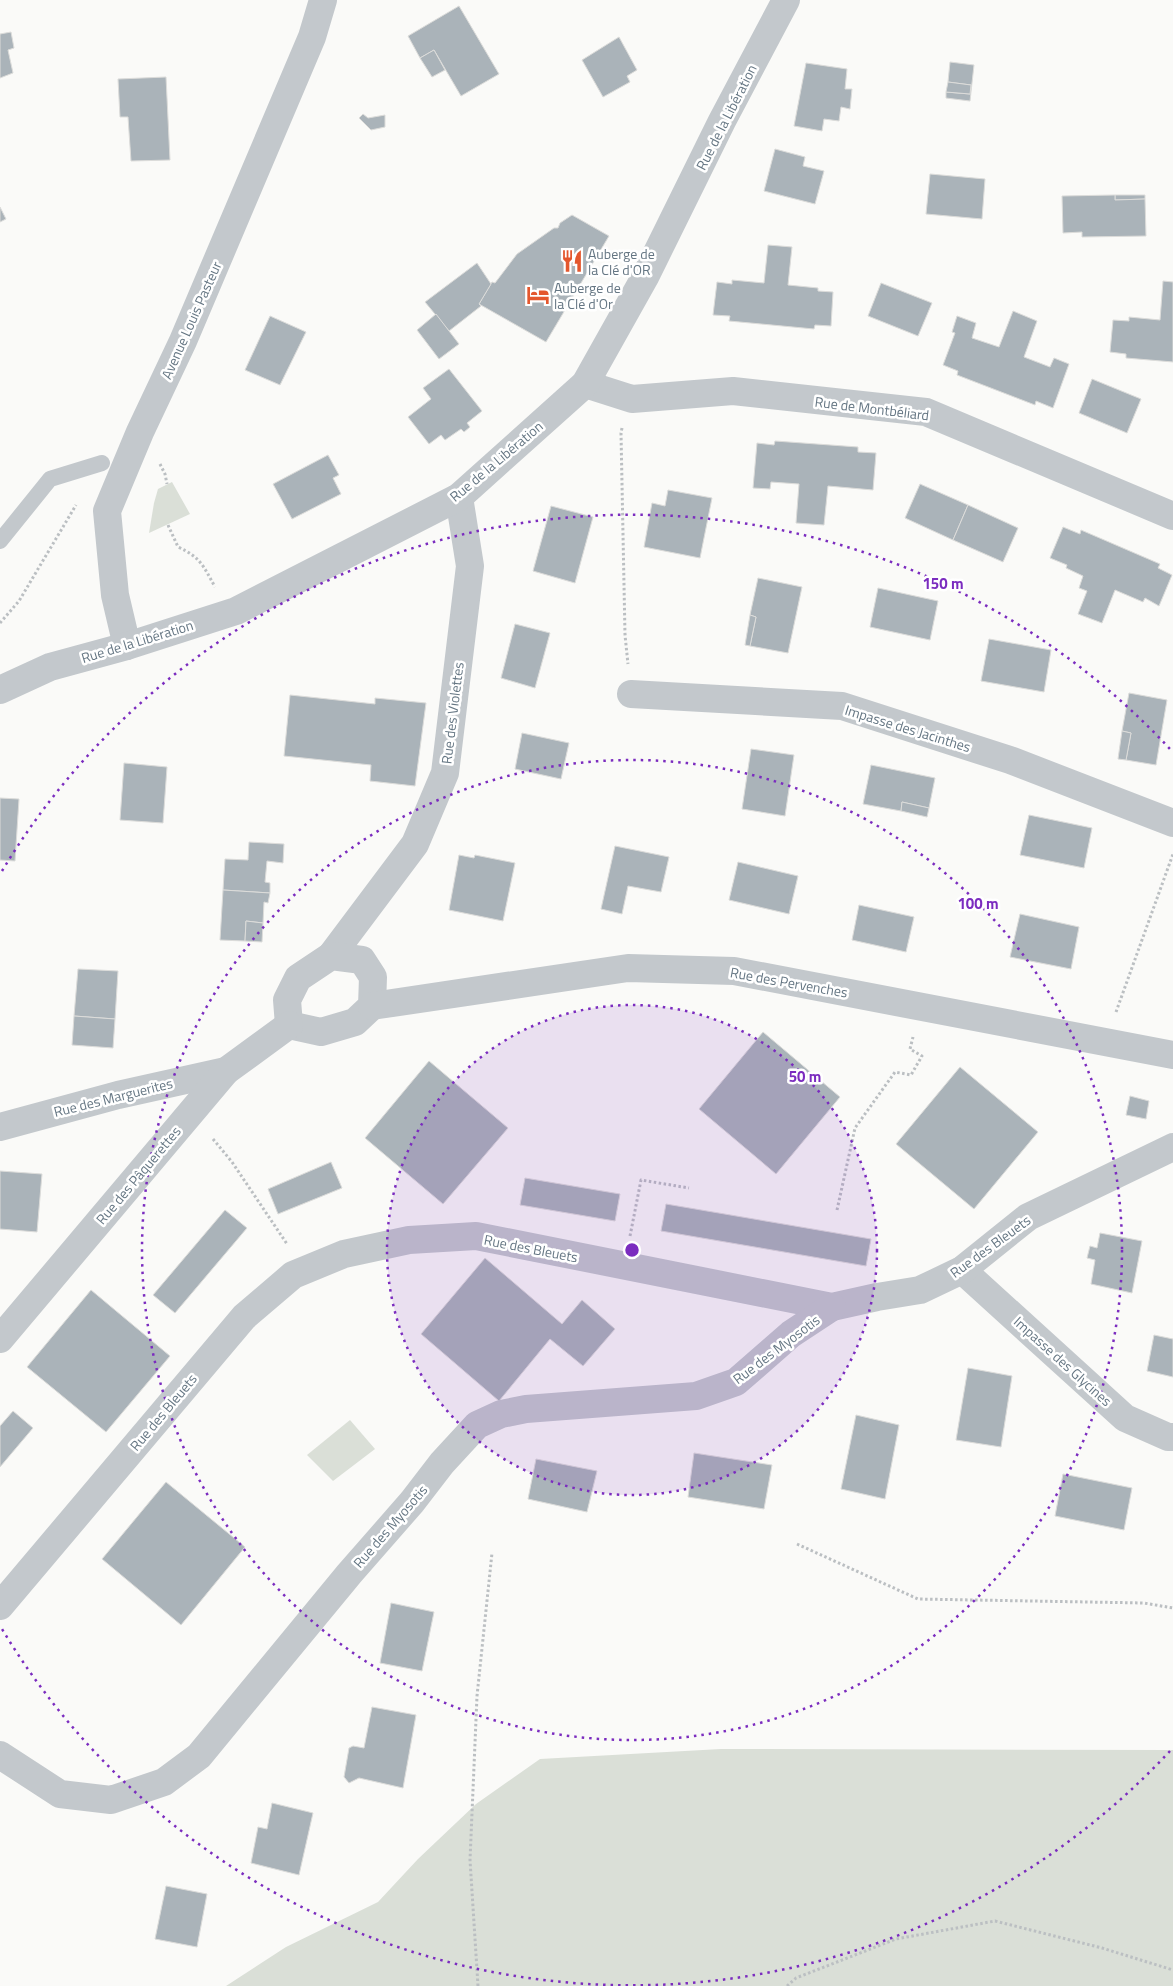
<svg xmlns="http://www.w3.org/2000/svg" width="1173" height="1986" font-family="'Titillium Web',sans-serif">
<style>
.green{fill:#dadfd7}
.building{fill:#aab3b9;stroke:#dcdcda}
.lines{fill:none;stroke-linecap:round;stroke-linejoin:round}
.path{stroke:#bbbfc2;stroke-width:3;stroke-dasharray:2.5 2.5;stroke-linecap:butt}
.service{stroke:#c3c8cc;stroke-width:16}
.minor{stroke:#c3c8cc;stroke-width:28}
.tertiary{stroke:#c3c8cc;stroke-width:28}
.ring{fill:none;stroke:#7b2cbf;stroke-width:2.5;stroke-dasharray:2.5 5}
.labels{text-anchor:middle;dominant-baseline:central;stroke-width:5;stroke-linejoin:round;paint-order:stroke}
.street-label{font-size:14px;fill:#657683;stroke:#fff}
.poi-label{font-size:14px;fill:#657683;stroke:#fff;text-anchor:start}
.centre{fill:#7b2cbf;stroke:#fff;stroke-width:2.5}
.ring-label{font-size:15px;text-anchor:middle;font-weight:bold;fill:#7b2cbf;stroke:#fff;stroke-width:5;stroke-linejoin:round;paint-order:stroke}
</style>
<rect width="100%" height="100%" fill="#fafaf8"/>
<g class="green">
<path d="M172,482L190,514L149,533L154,503L158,489Z"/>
<path d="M350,1420L375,1449L333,1481L307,1455Z"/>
<path d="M721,1749L1173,1750V1986H226L286,1947L378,1902L418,1859L476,1804L540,1759Z"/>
</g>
<g class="building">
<path d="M459,6L499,74L461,96L434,50L420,58L408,36Z"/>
<path d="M11,32L14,48L8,50L13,73L0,78V34Z"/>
<path d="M619,37L637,70L627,76L630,82L603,97L582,60Z"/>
<path d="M434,50L445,70L432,77L420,58Z"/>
<path d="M950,62L974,65L970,101L946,98V92L970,94L971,85L948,82Z"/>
<path d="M806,63L847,69L845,89H852L850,109L841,107L839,121L824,119L822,131L794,126Z"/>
<path d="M166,77L170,160L131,161L128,117H120L118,79Z"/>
<path d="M948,82L971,85L970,94L946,92Z"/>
<path d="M363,114L368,118L385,115V127L371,130L359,118Z"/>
<path d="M775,149L805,157L803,166L824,171L815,204L764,191Z"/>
<path d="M930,174L985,179L982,219L926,214Z"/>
<path d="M1115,195H1145V199L1115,200Z"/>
<path d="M1115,195V200L1145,199L1146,236L1082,237V232L1063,233L1062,196Z"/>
<path d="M0,207L6,219L0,222Z"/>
<path d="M572,215L609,236L546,342L479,304L492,282L495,283L517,254L554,228H558L560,223Z"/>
<path d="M768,245L792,247L788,285L818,288V291L833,292L831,326L815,325L814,329L729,321L730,316L713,315L717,282L732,284V280L764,283Z"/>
<path d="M477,263L491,284L479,304L481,306L449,331L425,302Z"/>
<path d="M1163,281L1173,282V362L1126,358V354L1110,352L1113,320L1129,321V317L1160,320Z"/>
<path d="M881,283L932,303L918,336L868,316Z"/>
<path d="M1013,311L1037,321L1024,357L1050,367L1054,358L1069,364L1053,408L1036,401L1035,405L957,375L958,371L943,365L955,333L952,332L957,316L976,323L972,338L999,347Z"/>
<path d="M436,314L459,344L439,359L417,330Z"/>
<path d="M270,316L306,332L280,385L245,370Z"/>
<path d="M449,369L482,411L467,423L470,427L464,432L461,429L445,440L441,435L429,444L408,417L431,399L423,388Z"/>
<path d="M1092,379L1141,399L1127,433L1079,413Z"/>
<path d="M775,441L858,447V452L876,453L873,490L828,486L824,525L796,523L799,484L771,482L770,489L753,488L757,443L774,445Z"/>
<path d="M328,455L339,475L333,478L341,494L292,519L273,484Z"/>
<path d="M920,484L968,505L953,540L905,518Z"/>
<path d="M668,490L712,498L700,558L644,547L652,503L665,506Z"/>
<path d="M968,505L1018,528L1003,562L953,540Z"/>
<path d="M551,506L593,517L575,583L533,571Z"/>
<path d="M1063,527L1080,534L1081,530L1160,564L1158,568L1172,575L1159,606L1145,598L1143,602L1115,590L1102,623L1078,614L1087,591L1079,588L1083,576L1066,568L1067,565L1050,558Z"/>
<path d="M758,578L802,587L788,653L750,646L756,617L750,615Z"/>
<path d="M878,588L938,601L930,640L870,627Z"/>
<path d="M750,615L756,617L750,646L745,645Z"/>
<path d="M515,624L550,633L535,688L501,678Z"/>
<path d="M989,639L1051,650L1044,692L981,681Z"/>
<path d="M1129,693L1167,700L1156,765L1126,760L1131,733L1122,731Z"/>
<path d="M290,695L375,704V698L426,703L415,786L370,781L371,765L284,756Z"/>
<path d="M1122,731L1131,733L1126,760L1118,759Z"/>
<path d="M522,733L569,743L561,779L515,769Z"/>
<path d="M751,749L794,755L785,816L742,809Z"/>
<path d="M124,763L167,767L163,823L120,820Z"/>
<path d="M871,765L935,778L929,808L902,802L901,811L863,804Z"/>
<path d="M0,798L19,799L15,861L0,860Z"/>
<path d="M902,802L929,808L927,817L901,811Z"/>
<path d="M1029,815L1092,828L1084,868L1020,855Z"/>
<path d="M249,842L284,844L283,863L267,861L265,882L270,883V893L223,890L225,859L248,860Z"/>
<path d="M615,846L669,857L661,892L628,886L622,914L601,909Z"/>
<path d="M459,855L474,858L475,855L515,863L503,921L449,910Z"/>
<path d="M738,862L798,876L789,914L729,900Z"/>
<path d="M223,890L270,893L268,903L264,902L263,923L246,921L245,941L220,940Z"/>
<path d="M859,905L914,917L906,952L852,940Z"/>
<path d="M1020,914L1079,927L1071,969L1010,957Z"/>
<path d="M246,921L263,923L262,942L245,941Z"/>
<path d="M78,969L118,971L115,1019L74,1016Z"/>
<path d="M74,1016L115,1019L113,1048L72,1045Z"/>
<path d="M763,1032L840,1097L776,1174L699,1109Z"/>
<path d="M429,1061L508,1128L443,1204L365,1138Z"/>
<path d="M960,1067L1038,1132L974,1209L896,1144Z"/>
<path d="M1130,1096L1149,1101L1146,1119L1126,1115Z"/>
<path d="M331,1162L342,1188L278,1214L268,1189Z"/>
<path d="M0,1171L42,1174L37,1232L0,1229Z"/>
<path d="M525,1178L620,1194L615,1221L520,1205Z"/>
<path d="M666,1204L871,1239L866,1266L661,1231Z"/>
<path d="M225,1210L247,1228L175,1313L153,1295Z"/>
<path d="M1100,1233L1142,1241L1132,1293L1091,1284L1095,1260L1087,1258L1090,1246L1097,1248Z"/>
<path d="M485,1258L562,1324L582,1300L615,1329L583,1366L550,1339L499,1401L421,1334Z"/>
<path d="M91,1290L170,1356L106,1432L27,1367Z"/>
<path d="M1154,1335L1173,1339V1377L1147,1371Z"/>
<path d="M968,1368L1012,1376L1001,1447L956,1440Z"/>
<path d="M13,1411L33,1428L0,1467V1426Z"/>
<path d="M856,1415L899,1425L885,1499L841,1489Z"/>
<path d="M694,1453L772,1465L764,1509L688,1497Z"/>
<path d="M536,1459L597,1471L587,1512L528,1499Z"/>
<path d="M1063,1474L1132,1488L1124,1530L1055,1516Z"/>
<path d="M166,1482L245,1547L181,1625L102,1559Z"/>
<path d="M391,1603L434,1612L422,1671L380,1663Z"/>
<path d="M372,1707L416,1715L403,1788L359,1778L349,1783L344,1777L349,1748L353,1746L364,1748Z"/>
<path d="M272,1803L313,1813L299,1875L251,1863L258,1827L267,1829Z"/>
<path d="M166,1886L207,1894L197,1947L155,1939Z"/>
</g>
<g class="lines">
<g class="path">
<path d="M622,428L621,433L625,635L628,664"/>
<path d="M160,464L165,474L167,484"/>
<path d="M168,525L178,547C200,557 203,565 215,587"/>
<path d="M0,623L19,601L76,505"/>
<path d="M1116,1012L1173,854"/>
<path d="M213,1139L232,1162L287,1244"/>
<path d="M837,1210L855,1128L895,1072L911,1075L922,1056L910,1049L913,1037"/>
<path d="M630,1236L641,1180L689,1188"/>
<path d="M797,1544L918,1599L1144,1603L1173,1608"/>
<path d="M478,1986L470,1860L477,1696L492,1553"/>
<path d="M787,1986L796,1978L896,1939L995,1921L1102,1948L1173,1970"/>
</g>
<path class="service" d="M0,541L50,479L102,463"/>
<g class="minor">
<path d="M585,384L632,399L733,391L926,412L1173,516"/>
<path d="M631,694L842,706L1010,760L1173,823"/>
<path d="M331,956L415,844L445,773L470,566L459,497"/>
<path d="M331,956L362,960L373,977L372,1006L355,1022L321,1032L289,1025L287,1000L298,978Z"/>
<path d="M372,1006L628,968L734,971L1173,1055"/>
<path d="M0,1127L118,1095L226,1071"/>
<path d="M962,1270L1125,1418L1168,1437H1173"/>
<path d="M0,1339L226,1071L289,1025"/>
<path d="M0,1606L244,1317L293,1275L344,1254L409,1240L476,1236L832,1307L877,1297L920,1290L962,1270L1028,1217L1173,1147"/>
<path d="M0,1755L60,1794L111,1800L164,1782L199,1756L349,1574L412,1502L442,1463L477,1425L501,1414L526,1409L696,1396L736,1382L791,1334L832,1307"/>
</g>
<g class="tertiary">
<path d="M127,646L115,595L107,511L140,432L183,341L312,37L323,0"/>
<path d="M0,690L50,667L127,646L236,611L459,497L585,384L645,277L722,121L786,0"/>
</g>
</g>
<circle cx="632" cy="1250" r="245" fill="#7b2cbf" fill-opacity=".12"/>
<g class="ring">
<circle cx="632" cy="1250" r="245"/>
<circle cx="632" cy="1250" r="490"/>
<path d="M1170 1751A735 735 0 0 1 2 1629M2 871A735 735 0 0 1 1170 749"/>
</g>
<defs>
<symbol id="restaurant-bare" viewBox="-9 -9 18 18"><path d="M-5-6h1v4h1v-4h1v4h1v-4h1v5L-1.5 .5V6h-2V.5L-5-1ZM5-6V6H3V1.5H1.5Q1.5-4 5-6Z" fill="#e4572e" stroke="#fff" stroke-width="2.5" paint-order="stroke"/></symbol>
<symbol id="hotel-bare" viewBox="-9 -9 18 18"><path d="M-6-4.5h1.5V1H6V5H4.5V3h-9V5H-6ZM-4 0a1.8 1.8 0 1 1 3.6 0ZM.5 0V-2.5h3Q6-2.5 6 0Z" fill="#e4572e" stroke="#fff" stroke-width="2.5" paint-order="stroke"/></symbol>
</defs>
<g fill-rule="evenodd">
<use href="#restaurant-bare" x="556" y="245" width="32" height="32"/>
<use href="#hotel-bare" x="522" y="279" width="32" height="32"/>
</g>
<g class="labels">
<g class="street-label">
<text transform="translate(726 117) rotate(-63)">Rue de la Libération</text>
<text transform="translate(191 320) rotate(-66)">Avenue Louis Pasteur</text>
<text transform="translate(872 408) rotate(7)">Rue de Montbéliard</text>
<text transform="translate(496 461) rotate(-40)">Rue de la Libération</text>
<text transform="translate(137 641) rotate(-17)">Rue de la Libération</text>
<text transform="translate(452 713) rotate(-83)">Rue des Violettes</text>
<text transform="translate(908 728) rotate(17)">Impasse des Jacinthes</text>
<text transform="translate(789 982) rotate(10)">Rue des Pervenches</text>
<text transform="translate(113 1097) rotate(-14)">Rue des Marguerites</text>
<text transform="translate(138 1175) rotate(-50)">Rue des Pâquerettes</text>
<text transform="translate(990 1246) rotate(-36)">Rue des Bleuets</text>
<text transform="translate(531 1248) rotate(11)">Rue des Bleuets</text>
<text transform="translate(776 1349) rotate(-37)">Rue des Myosotis</text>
<text transform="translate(1063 1361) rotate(42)">Impasse des Glycines</text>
<text transform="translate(163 1412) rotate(-50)">Rue des Bleuets</text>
<text transform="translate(390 1526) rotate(-49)">Rue des Myosotis</text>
</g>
<g class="poi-label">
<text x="588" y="253">Auberge de<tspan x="588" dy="16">la Clé d'OR</tspan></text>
<text x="554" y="287">Auberge de<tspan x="554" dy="16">la Clé d'Or</tspan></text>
</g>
</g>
<circle cx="632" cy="1250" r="8" class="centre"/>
<g class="ring-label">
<text x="943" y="589">150 m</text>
<text x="978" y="909">100 m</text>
<text x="805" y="1082">50 m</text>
</g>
</svg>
